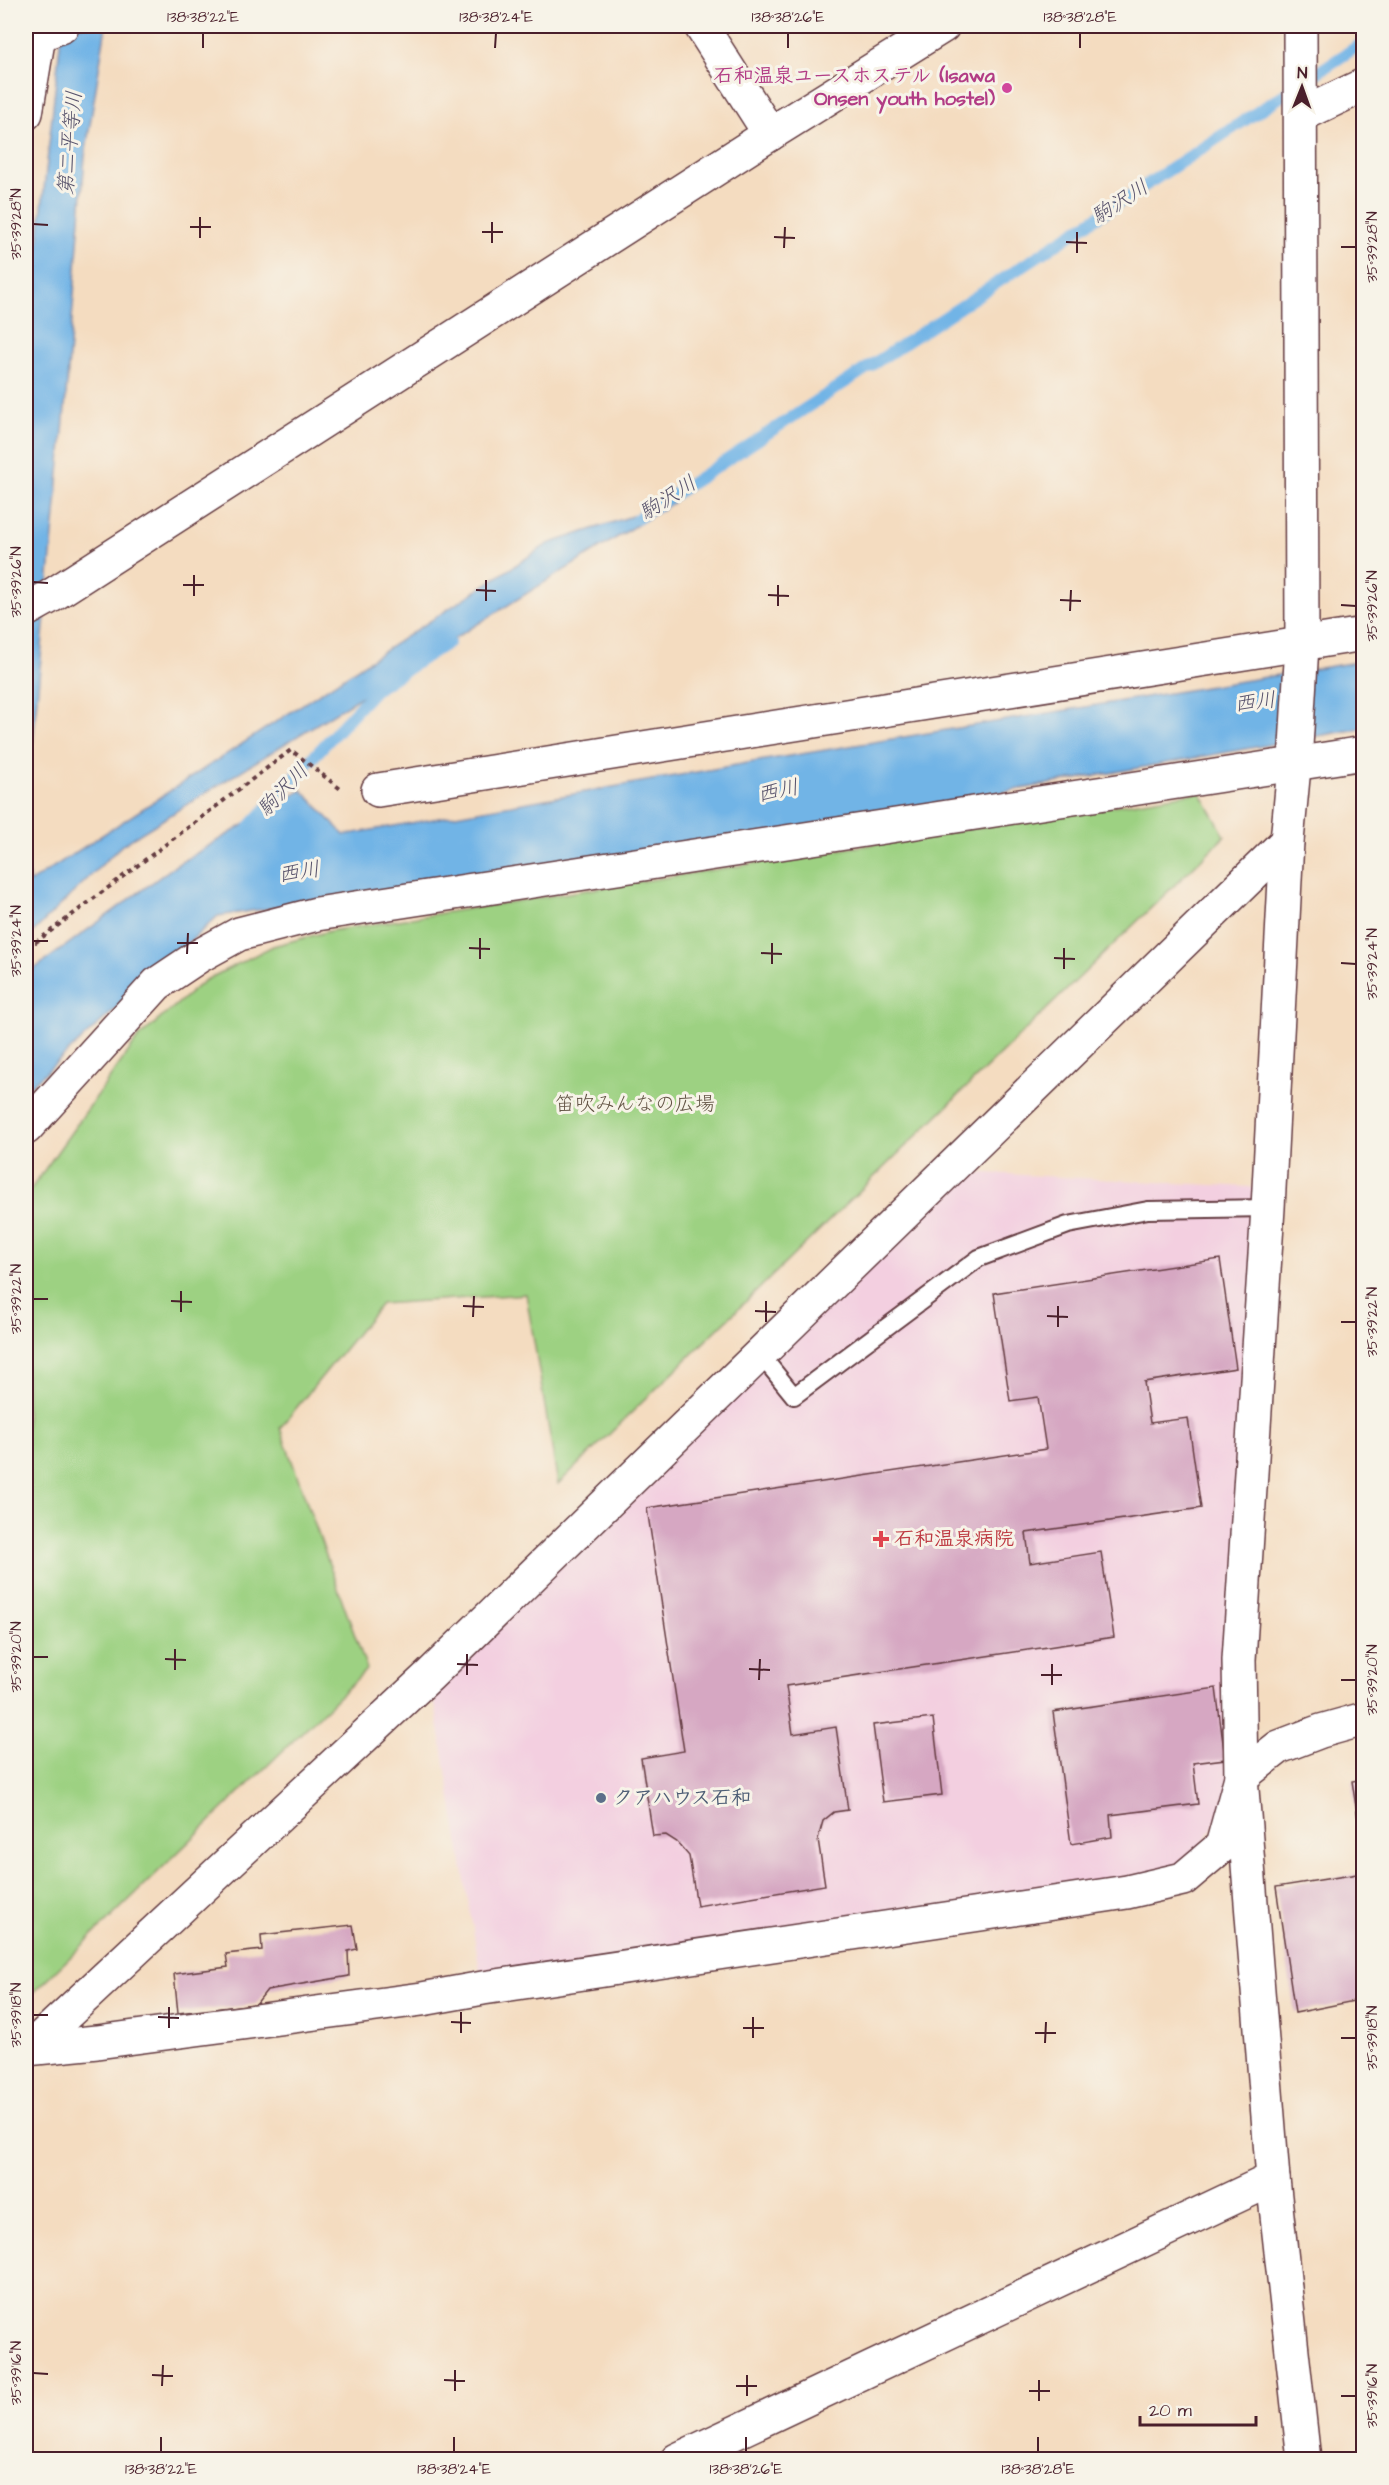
<svg xmlns="http://www.w3.org/2000/svg" width="1389" height="2485" font-family="'Architects Daughter','Klee One',sans-serif">
<style>
.built{fill:#f3cfe0}
.green{fill:#9dd182;stroke:#747856;stroke-width:1.5}
.water{fill:#71b4e6;stroke:#5e6a88;stroke-width:1.5}
.lines{fill:none;stroke-linecap:round;stroke-linejoin:round}
.stream{stroke:#71b4e6;stroke-width:12}
.building{fill:#d6a7c2}
.service-casing{stroke:#643b41;stroke-width:20}
.minor-casing{stroke:#643b41;stroke-width:36}
.tertiary-casing{stroke:#643b41;stroke-width:36}
.secondary-casing{stroke:#643b41;stroke-width:36}
.path{stroke:#643b41;stroke-width:4;stroke-dasharray:4.5 4.5;stroke-linecap:butt}
.service{stroke:#fff;stroke-width:16}
.minor{stroke:#fff;stroke-width:33}
.tertiary{stroke:#fff;stroke-width:33}
.secondary{stroke:#fff;stroke-width:33}
.ticks{fill:none;stroke:#4a1f2b;stroke-width:2}
.hotel-dot{fill:#d1479c;stroke:#f7f3e8;stroke-width:2}
.health-dot{fill:#e0444e;stroke:#f7f3e8;stroke-width:2}
.service-dot{fill:#5c6f8a;stroke:#f7f3e8;stroke-width:2}
.labels{text-anchor:middle;dominant-baseline:central;stroke-width:6;stroke-linejoin:round;paint-order:stroke}
.hotel-label{font-size:20px;font-weight:bold;fill:#b23c85;stroke:#f7f3e8;text-anchor:end}
.park-label{font-size:20px;fill:#635445;stroke:#f7f3e8}
.health-label{font-size:20px;font-weight:bold;fill:#be3a42;stroke:#f7f3e8;text-anchor:start}
.service-label{font-size:20px;font-weight:bold;fill:#4e5e75;stroke:#f7f3e8;text-anchor:start}
.water-label{font-size:21px;font-style:italic;fill:#58536c;stroke:#f7f3e8}
.neatline{fill:none;stroke:#4a1f2b;stroke-width:2}
.ticks-label{font-size:15px;text-anchor:middle;fill:#4a1f2b}
</style>
<rect width="100%" height="100%" fill="#f7f3e8"/>
<filter id="ink" filterUnits="userSpaceOnUse"><feTurbulence type="fractalNoise" baseFrequency=".0167" numOctaves="2"/><feDisplacementMap in="SourceGraphic" scale="12" xChannelSelector="R" yChannelSelector="G"/><feConvolveMatrix kernelMatrix="1 2 1 2 8 2 1 2 1" color-interpolation-filters="sRGB"/></filter>
<filter id="wash" filterUnits="userSpaceOnUse"><feTurbulence type="fractalNoise" baseFrequency=".008" numOctaves="4" result="noise"/><feDisplacementMap in="SourceGraphic" scale="24" xChannelSelector="R" yChannelSelector="G"/><feGaussianBlur stdDeviation="1.35" result="paint"/><feColorMatrix in="noise" values="0 0 0 0 0 0 0 0 0 0 0 0 0 0 0 0 0 1.4 0 .05"/><feComposite in="paint" operator="in"/></filter>
<g filter="url(#wash)">
<rect width="100%" height="100%" fill="#f4dcc0"/>
<path class="built" d="M948,1171L1269,1188L1241,1777L1183,1879L483,1988L430,1675Z"/>
<path class="green" d="M1200,792L1225,836L558,1484L526,1294L381,1304L280,1428L367,1669L26,2000V1196L138,1038L204,981L273,946L330,931Z"/>
<g class="water">
<path d="M62,26H106L85,156L63,432L26,811V352Z"/>
<path d="M674,502L122,845L26,939V815L29,883L548,544Z"/>
<path d="M1363,661V728L757,836L218,916L26,1090V975L175,866L302,790L344,835L753,762Z"/>
</g>
<g class="lines">
<g class="stream">
<path d="M637,519L1364,42"/>
<path d="M250,826L375,690L449,642"/>
</g>
</g>
<g id="blocks">
<g class="building">
<path d="M1220,1259L1236,1368L1144,1382L1150,1423L1188,1418L1201,1508L1026,1533L1030,1563L1101,1552L1114,1637L786,1686L793,1734L836,1727L848,1810L834,1812L823,1821L818,1839L825,1885L697,1906L689,1856L677,1842L666,1835L653,1836L641,1758L684,1751L647,1508L1046,1449L1038,1397L1010,1401L994,1293Z"/>
<path d="M1216,1688L1225,1759L1193,1763L1198,1804L1110,1815L1112,1837L1071,1844L1053,1712Z"/>
<path d="M933,1718L942,1795L883,1802L873,1725Z"/>
<path d="M1364,1779V1845H1362L1352,1781Z"/>
<path d="M1364,1873V1999L1295,2013L1276,1887Z"/>
<path d="M353,1925L357,1949L348,1951L349,1976L267,1990L256,2004L178,2013L174,1974L228,1967L226,1954L262,1950L261,1935Z"/>
</g>
</g>
</g>
<g filter="url(#ink)">
<use href="#blocks" fill-opacity="0" stroke="#643b41" stroke-width="1.5"/>
<g class="lines">
<defs>
<path id="service" d="M760,1354L794,1396L979,1258L1068,1225L1148,1210L1268,1208"/>
<g id="minor">
<path d="M701,26L770,134"/>
<path d="M1300,26L1302,645L1296,746L1287,841L1268,1208L1239,1660L1241,1777L1273,2179L1304,2460"/>
<path d="M26,113L39,35"/>
<path d="M1301,115L1364,85"/>
<path d="M26,610L51,596L770,134L943,26"/>
<path d="M1294,764L1364,753"/>
<path d="M378,790L1364,634"/>
<path d="M29,2049L430,1675L1287,841"/>
<path d="M677,2460L1273,2179"/>
</g>
<g id="tertiary">
<path d="M26,1128L157,984L199,956L239,934L317,914L1294,764"/>
<path d="M26,2049L97,2042L422,1999L483,1988L1127,1892L1183,1879L1222,1846L1241,1777L1279,1747L1321,1731L1364,1719"/>
</g>
<path id="secondary" d="M26,40L62,26"/>
</defs>
<use href="#service" class="service-casing"/>
<use href="#minor" class="minor-casing"/>
<use href="#tertiary" class="tertiary-casing"/>
<use href="#secondary" class="secondary-casing"/>
<path class="path" d="M26,943L36,942L291,750L343,791"/>
<use href="#service" class="service"/>
<use href="#minor" class="minor"/>
<use href="#tertiary" class="tertiary"/>
<use href="#secondary" class="secondary"/>
</g>
</g>
<path class="ticks" d="M203,48V33M495,48L496,33M788,48V33M1080,48V33M33,224L48,225M190,227H211M482,232H503M774,237L795,238M200,238V217M1066,242L1087,243M492,243V222M1341,247H1356M784,248L785,227M1077,253V232M33,582L48,583M183,585H204M476,590L496,591M768,595L789,596M194,596V575M1060,600L1081,601M486,601V580M1341,605L1356,606M778,606V585M1070,611L1071,590M33,941H48M177,943H198M469,948L490,949M761,953L782,954M187,954L188,933M1054,958L1075,959M480,959V938M1341,963L1356,964M772,964V943M1064,969V948M33,1299H48M171,1301L192,1302M463,1306L484,1307M755,1311L776,1312M181,1312V1291M1047,1316L1068,1317M473,1317L474,1296M766,1322V1301M1341,1322H1356M1058,1327V1306M33,1657H48M165,1659L186,1660M457,1664L478,1665M749,1669L770,1670M175,1670V1649M467,1675V1654M1041,1675H1062M759,1680L760,1659M1341,1680H1356M1052,1685V1664M33,2015H48M158,2017L179,2018M451,2022L471,2023M169,2028V2007M743,2028H764M461,2033V2012M1035,2033H1056M753,2038V2017M1341,2038H1356M1045,2043L1046,2022M33,2373L48,2374M152,2375L173,2376M444,2380L465,2381M162,2386L163,2365M736,2386H757M455,2391V2370M1029,2391H1050M747,2396V2375M1341,2396H1356M1039,2401V2380M161,2452V2437M454,2452V2437M746,2452V2437M1038,2452V2437"/>
<circle class="hotel-dot" cx="1007" cy="88" r="6"/>
<path class="health-dot" d="M878 1530h6v6h6v6h-6v6h-6v-6h-6v-6h6z"/>
<circle class="service-dot" cx="601" cy="1798" r="6"/>
<g class="labels">
<g class="hotel-label">
<text x="995" y="76">石和温泉ユースホステル (Isawa<tspan x="995" dy="23">Onsen youth hostel)</tspan></text>
</g>
<g class="park-label">
<text x="635" y="1104">笛吹みんなの広場</text>
</g>
<g class="health-label">
<text x="894" y="1539">石和温泉病院</text>
</g>
<g class="service-label">
<text x="613" y="1798">クアハウス石和</text>
</g>
<g class="water-label">
<text transform="translate(70 143) rotate(-85)">第二平等川</text>
<text transform="translate(1120 202) rotate(-33)">駒沢川</text>
<text transform="translate(668 498) rotate(-33)">駒沢川</text>
<text transform="translate(1255 702) rotate(-7)">西川</text>
<text transform="translate(283 790) rotate(-47)">駒沢川</text>
<text transform="translate(778 791) rotate(-12)">西川</text>
<text transform="translate(299 872) rotate(-9)">西川</text>
</g>
</g>
<rect width="1389" height="2485" fill="none" stroke="#f7f3e8" stroke-width="66"/>
<g transform="translate(1302 87) rotate(1)" stroke="#f7f3e8" stroke-width="4.5" paint-order="stroke">
<path d="M0-4.5L10 22L0 15L-10 22Z" fill="#4a1f2b"/>
<text y="-9" font-size="16" font-weight="bold" text-anchor="middle" fill="#4a1f2b">N</text>
</g>
<path d="M1140 2416v9h116v-9" fill="none" stroke="#4a1f2b" stroke-width="3"/>
<text x="1149" y="2416" font-size="18" fill="#4a1f2b" stroke="#f7f3e8" stroke-width="4.5" paint-order="stroke">20 m</text>
<rect x="33" y="33" width="1323" height="2419" class="neatline"/>
<g class="ticks-label">
<text x="203" y="22">138°38'22"E</text>
<text x="496" y="22">138°38'24"E</text>
<text x="788" y="22">138°38'26"E</text>
<text x="1080" y="22">138°38'28"E</text>
<text transform="translate(16 224) rotate(-90)" y="5">35°39'28"N</text>
<text transform="translate(1372 247) rotate(-90)" y="5">35°39'28"N</text>
<text transform="translate(16 582) rotate(-90)" y="5">35°39'26"N</text>
<text transform="translate(1372 606) rotate(-90)" y="5">35°39'26"N</text>
<text transform="translate(16 941) rotate(-90)" y="5">35°39'24"N</text>
<text transform="translate(1372 964) rotate(-90)" y="5">35°39'24"N</text>
<text transform="translate(16 1299) rotate(-90)" y="5">35°39'22"N</text>
<text transform="translate(1372 1322) rotate(-90)" y="5">35°39'22"N</text>
<text transform="translate(16 1657) rotate(-90)" y="5">35°39'20"N</text>
<text transform="translate(1372 1680) rotate(-90)" y="5">35°39'20"N</text>
<text transform="translate(16 2015) rotate(-90)" y="5">35°39'18"N</text>
<text transform="translate(1372 2038) rotate(-90)" y="5">35°39'18"N</text>
<text transform="translate(16 2373) rotate(-90)" y="5">35°39'16"N</text>
<text transform="translate(1372 2396) rotate(-90)" y="5">35°39'16"N</text>
<text x="161" y="2474">138°38'22"E</text>
<text x="454" y="2474">138°38'24"E</text>
<text x="746" y="2474">138°38'26"E</text>
<text x="1038" y="2474">138°38'28"E</text>
</g>
</svg>
